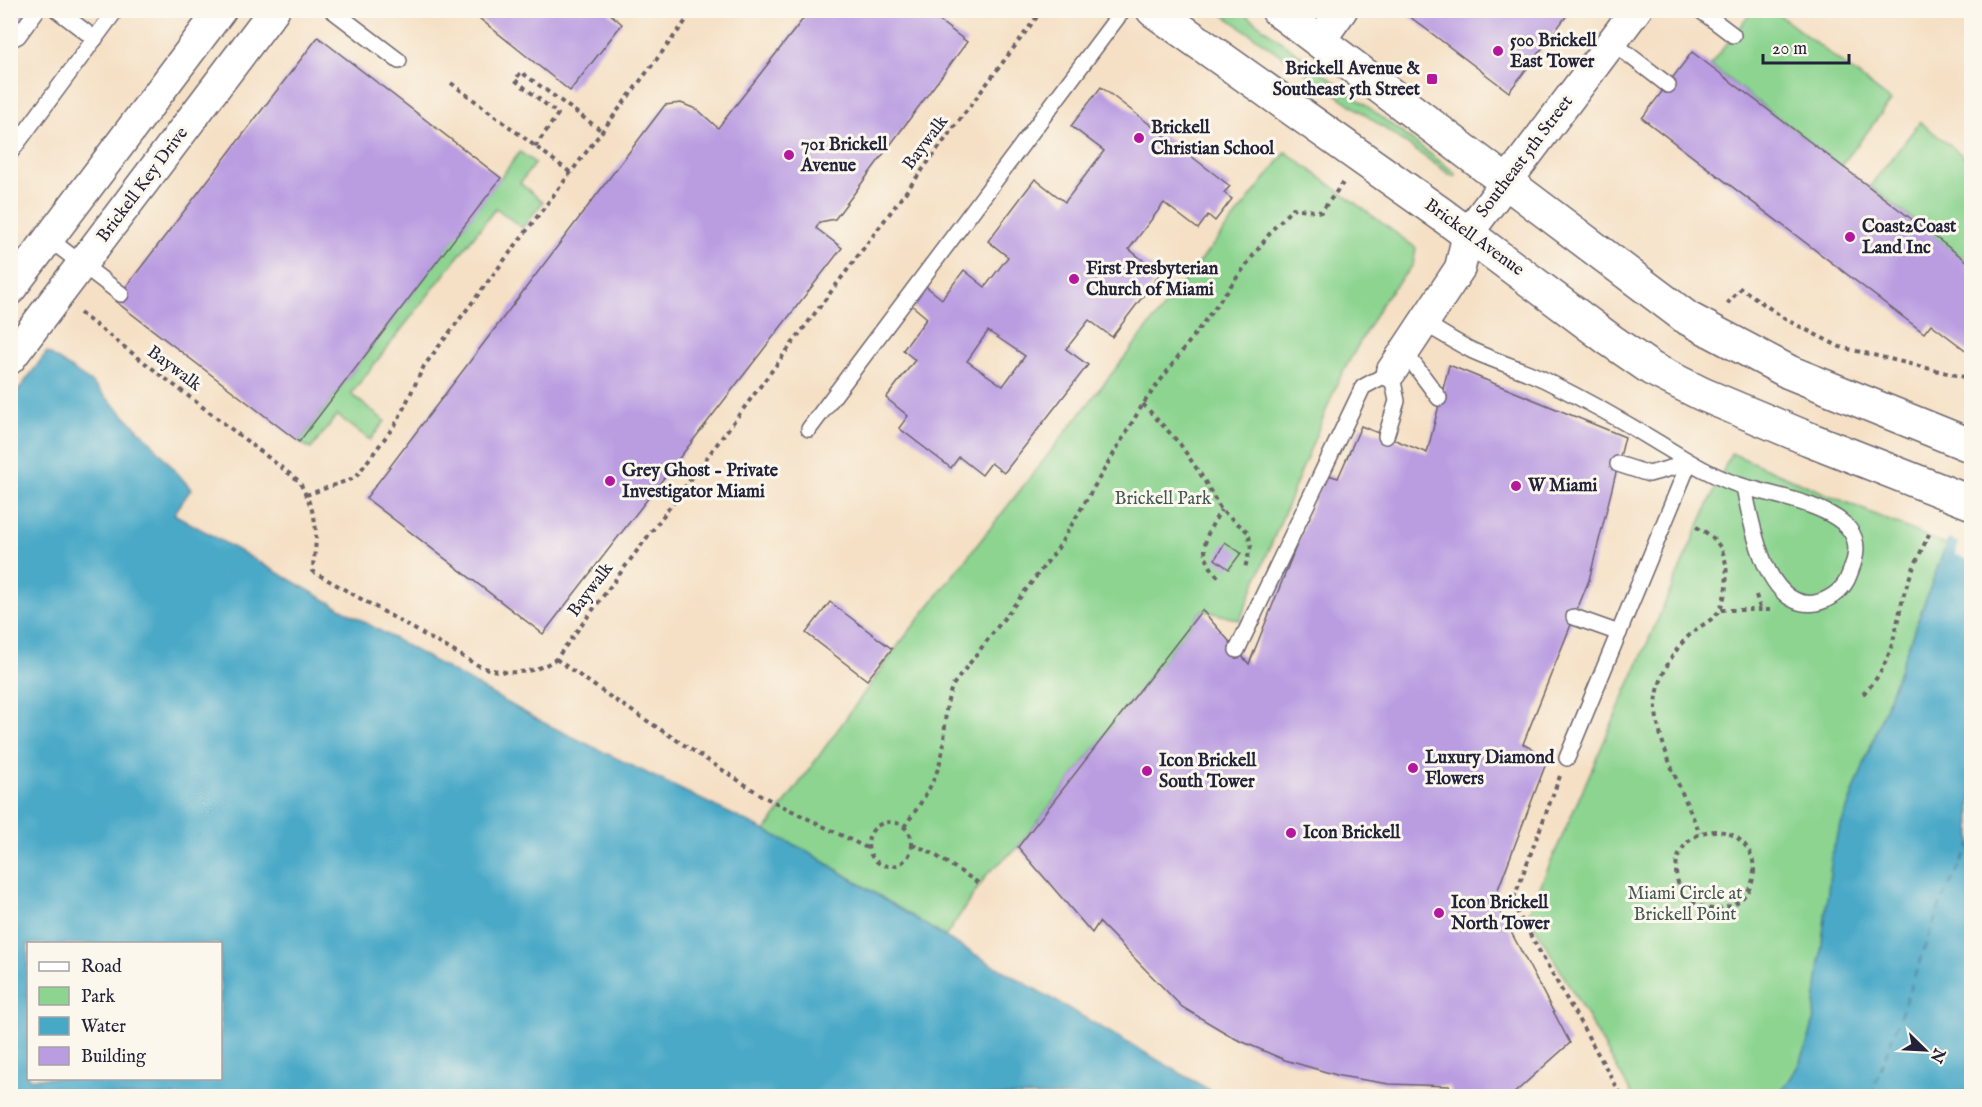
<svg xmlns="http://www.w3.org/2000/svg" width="1982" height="1107" font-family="'IM FELL English',serif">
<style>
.green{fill:#8cd490;stroke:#577b66;stroke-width:1.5}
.water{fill:#48a9c7;stroke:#356681;stroke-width:1.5;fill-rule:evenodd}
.pier{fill:#f5e0c5}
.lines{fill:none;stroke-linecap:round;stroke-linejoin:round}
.ferry{stroke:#315873;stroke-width:1.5;stroke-dasharray:8 6;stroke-linecap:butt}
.building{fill:#ba9ce1;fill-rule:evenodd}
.lane-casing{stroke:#6c646b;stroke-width:18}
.street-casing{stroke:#6c646b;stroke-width:33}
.primary-casing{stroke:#6c646b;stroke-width:36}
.path{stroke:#6c646b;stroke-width:4;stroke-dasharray:4.5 4.5;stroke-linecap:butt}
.lane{stroke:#fff;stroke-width:15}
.street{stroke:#fff;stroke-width:30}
.primary{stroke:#fff;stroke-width:33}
.poi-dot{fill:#b5179e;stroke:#fbf7ec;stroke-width:2}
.labels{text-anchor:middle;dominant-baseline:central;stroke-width:6;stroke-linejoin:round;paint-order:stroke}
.poi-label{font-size:18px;font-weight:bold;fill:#22223b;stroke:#fbf7ec;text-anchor:start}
.street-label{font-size:18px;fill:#22223b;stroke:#fbf7ec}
.park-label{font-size:18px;fill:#425754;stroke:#fbf7ec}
</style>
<rect width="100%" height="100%" fill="#fbf7ec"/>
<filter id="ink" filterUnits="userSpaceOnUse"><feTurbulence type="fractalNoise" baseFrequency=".0167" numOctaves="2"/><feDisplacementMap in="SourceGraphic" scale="12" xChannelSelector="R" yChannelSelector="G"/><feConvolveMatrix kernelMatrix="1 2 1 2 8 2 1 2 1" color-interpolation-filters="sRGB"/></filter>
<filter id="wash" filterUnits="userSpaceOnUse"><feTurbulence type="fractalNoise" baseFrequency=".008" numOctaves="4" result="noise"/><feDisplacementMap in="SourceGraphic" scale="24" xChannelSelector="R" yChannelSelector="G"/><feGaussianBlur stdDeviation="1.35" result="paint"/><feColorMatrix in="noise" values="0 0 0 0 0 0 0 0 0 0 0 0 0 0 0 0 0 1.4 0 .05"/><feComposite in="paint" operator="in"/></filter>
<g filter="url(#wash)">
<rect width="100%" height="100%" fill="#f5e0c5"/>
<g class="green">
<path d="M1218,11H1241L1454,172L1456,176H1452Z"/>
<path d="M1752,11H1774L1891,101L1841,166L1710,65Z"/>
<path d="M1920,122L1971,162V265L1870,186Z"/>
<path d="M520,152L535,163L520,183L543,202L522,228L496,208L351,394L385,421L370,440L337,415L311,449L299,442Z"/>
<path d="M1286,152L1416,248L1413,265L1385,298L1339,379L1240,620L1202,610L1018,847L988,873L945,937L807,851L765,831L900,643Z"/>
<path d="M1731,453L1946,545L1833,847L1813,1023C1807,1051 1796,1076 1776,1096H1633L1528,914Z"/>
</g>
<g class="water">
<path d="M47,352L92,383L150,441L191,489L174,514L538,720L807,851L945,937L1220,1096H11V400ZM28,944H220V1078H28Z"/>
<path d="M1971,501V1096H1776C1796,1076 1807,1051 1813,1023L1833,847L1946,545Z"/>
</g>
<path class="pier" d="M1972,498L1971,561L1955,554L1959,543L1946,538Z"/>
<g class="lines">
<path class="ferry" d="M1871,1096L1942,900L1972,842"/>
</g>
<g id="blocks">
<g class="building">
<path d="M10,10H42L18,36L10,29Z"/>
<path d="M469,10H609L608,12L622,24L570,91Z"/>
<path d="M810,10H925L967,42L835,219L820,222L816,228L842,248L543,634L366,498L665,105L681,103L698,110L718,128Z"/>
<path d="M1401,10H1571L1509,92Z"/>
<path d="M318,37L501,178L299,442L115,301Z"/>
<path d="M1692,52L1972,265V355L1931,324L1924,333L1642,118Z"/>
<path d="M1101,87L1230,186L1224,193L1232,199L1215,221L1208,215L1198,229L1164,203L1129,249L1160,274L1112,337L1089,320L1066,349L1088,365L1004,473L991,463L982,475L959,457L951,468L899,428L908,416L886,398L915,360L903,350L927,318L909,303L923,284L942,299L964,270L985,287L1008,257L988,241L1035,179L1065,202L1104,151L1071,126ZM988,331L1025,356L1003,386L967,361Z"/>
<path d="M1449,365L1625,437L1589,580L1523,744L1548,758L1494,900L1570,1043L1511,1096H1454L1449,1086L1389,1084L1340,1076L1285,1060L1236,1039L1182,1007L1099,922L1092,933L1018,847L1202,610L1249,664L1325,474L1338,478L1361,426L1427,453Z"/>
<path d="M1225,542L1241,553L1229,569L1215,559Z"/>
<path d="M830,602L892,649L867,680L806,633Z"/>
</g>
</g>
</g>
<g filter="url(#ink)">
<use href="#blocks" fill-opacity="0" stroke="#6c646b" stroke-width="1.5"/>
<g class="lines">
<defs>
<g id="lane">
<path d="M57,10L95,39"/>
<path d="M332,10L399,61"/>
<path d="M1700,10L1733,35"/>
<path d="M10,40L18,36L37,10"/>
<path d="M1612,42L1668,85"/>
<path d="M10,153L116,10"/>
<path d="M49,239L121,294"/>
<path d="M1422,322C1439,331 1456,343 1473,351C1497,362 1522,369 1545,380C1581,398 1618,418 1652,439C1682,457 1711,477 1745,487C1773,495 1830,505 1849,529C1862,545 1854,564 1847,580C1841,592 1827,601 1815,603C1766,610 1751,523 1744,487"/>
<path d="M1404,351L1439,398"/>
<path d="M809,429L1123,10"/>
<path d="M1618,464L1649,474L1689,463"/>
<path d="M1574,617L1619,633"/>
<path d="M1237,650L1363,387L1391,372L1397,401L1386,436"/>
<path d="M1567,758L1689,463"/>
</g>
<g id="street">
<path d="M1319,42L1342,10"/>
<path d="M10,290L221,10"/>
<path d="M10,359L274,10"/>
<path d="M1391,372L1460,268L1468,233L1636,10"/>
</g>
<g id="primary">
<path d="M1153,10L1441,214L1610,340L1652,369L1702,394L1809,439L1972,503"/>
<path d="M1278,10L1687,318L1789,372L1972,446"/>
</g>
</defs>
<use href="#lane" class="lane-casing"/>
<use href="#street" class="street-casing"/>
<use href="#primary" class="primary-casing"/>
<g class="path">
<path d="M451,83L571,173"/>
<path d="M535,147L558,114L515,80L521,72L602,131"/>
<path d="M1727,304L1741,288L1785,319L1840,347L1972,379"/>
<path d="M80,313L299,481C318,518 319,529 312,571L481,667C508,675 533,675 556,659L1042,10"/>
<path d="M1143,404L1180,444L1203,478L1221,510L1248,532L1251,545L1245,568"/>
<path d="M306,495L355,478L397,422L424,366L694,10"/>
<path d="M1696,527C1722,539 1729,558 1726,586C1725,594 1723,605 1718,612C1712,621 1701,625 1693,632C1673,649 1658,677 1656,704C1654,736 1686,801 1700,833"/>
<path d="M1218,577C1196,551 1205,536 1221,510"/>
<path d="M1756,595L1760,608"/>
<path d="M1721,610H1770"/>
<path d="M556,659L609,696L764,797L869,849"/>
<path d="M1863,694C1893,665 1894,632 1904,594C1910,573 1920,554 1929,534"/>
<path d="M1560,776L1512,903L1622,1096"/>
<circle cx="890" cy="844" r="22"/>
<path d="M904,827C919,806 935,784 941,758C948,732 941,713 953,685L1058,548L1143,404L1273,229L1293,208L1321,212L1343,183"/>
<circle cx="1715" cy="870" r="39"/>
<path d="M912,845L927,850L980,884"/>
</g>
<use href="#lane" class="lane"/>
<use href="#street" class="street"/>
<use href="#primary" class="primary"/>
</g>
</g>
<g class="poi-dot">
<circle cx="1498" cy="51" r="6"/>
<rect x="1426" y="73" width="12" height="12" rx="3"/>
<circle cx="1139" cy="138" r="6"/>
<circle cx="789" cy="155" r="6"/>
<circle cx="1850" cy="237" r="6"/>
<circle cx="1074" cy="279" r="6"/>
<circle cx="610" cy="481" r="6"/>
<circle cx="1516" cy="486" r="6"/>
<circle cx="1413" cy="768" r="6"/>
<circle cx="1147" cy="771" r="6"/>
<circle cx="1291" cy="833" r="6"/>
<circle cx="1439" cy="913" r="6"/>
</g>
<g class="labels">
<g class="poi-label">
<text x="1510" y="41">500 Brickell<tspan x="1510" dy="21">East Tower</tspan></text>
<text x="1420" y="69" text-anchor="end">Brickell Avenue &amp;<tspan x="1420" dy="21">Southeast 5th Street</tspan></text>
<text x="1151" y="128">Brickell<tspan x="1151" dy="21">Christian School</tspan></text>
<text x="801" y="145">701 Brickell<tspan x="801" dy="21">Avenue</tspan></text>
<text x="1862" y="227">Coast2Coast<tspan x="1862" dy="21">Land Inc</tspan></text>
<text x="1086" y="269">First Presbyterian<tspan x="1086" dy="21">Church of Miami</tspan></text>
<text x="622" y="471">Grey Ghost - Private<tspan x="622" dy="21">Investigator Miami</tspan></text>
<text x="1528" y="486">W Miami</text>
<text x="1425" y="758">Luxury Diamond<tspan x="1425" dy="21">Flowers</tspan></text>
<text x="1159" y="761">Icon Brickell<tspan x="1159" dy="21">South Tower</tspan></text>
<text x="1303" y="833">Icon Brickell</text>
<text x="1451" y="903">Icon Brickell<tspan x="1451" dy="21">North Tower</tspan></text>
</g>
<g class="street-label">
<text transform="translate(926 143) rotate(-53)">Baywalk</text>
<text transform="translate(1525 157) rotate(-53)">Southeast 5th Street</text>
<text transform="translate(143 185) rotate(-53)">Brickell Key Drive</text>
<text transform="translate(1474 238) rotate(36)">Brickell Avenue</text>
<text transform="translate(174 369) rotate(37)">Baywalk</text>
<text transform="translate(591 590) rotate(-53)">Baywalk</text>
</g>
<g class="park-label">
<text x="1163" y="499">Brickell Park</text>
<text x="1685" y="894">Miami Circle at<tspan x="1685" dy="21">Brickell Point</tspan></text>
</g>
</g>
<rect width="1982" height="1107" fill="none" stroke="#fbf7ec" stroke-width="36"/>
<rect x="27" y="942" width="195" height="138" fill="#fbf7ec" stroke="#a4a2a5" stroke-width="1.5"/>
<rect x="39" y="962" width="30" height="9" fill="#ffffff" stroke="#a4a2a5" stroke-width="1.5"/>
<text x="81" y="972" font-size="18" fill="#22223b">Road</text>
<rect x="39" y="987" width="30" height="18" fill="#8cd490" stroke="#a4a2a5" stroke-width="1.5"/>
<text x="81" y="1002" font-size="18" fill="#22223b">Park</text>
<rect x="39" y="1017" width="30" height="18" fill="#48a9c7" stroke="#a4a2a5" stroke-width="1.5"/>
<text x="81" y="1032" font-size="18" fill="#22223b">Water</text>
<rect x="39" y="1047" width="30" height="18" fill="#ba9ce1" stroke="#a4a2a5" stroke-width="1.5"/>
<text x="81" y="1062" font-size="18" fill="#22223b">Building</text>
<g transform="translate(1925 1050) rotate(114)" stroke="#fbf7ec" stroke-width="4.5" paint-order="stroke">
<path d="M0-4.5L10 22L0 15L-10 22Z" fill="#22223b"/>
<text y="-9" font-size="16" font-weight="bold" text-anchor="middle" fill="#22223b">N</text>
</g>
<path d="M1763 54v9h86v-9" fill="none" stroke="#22223b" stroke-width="3"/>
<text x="1772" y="54" font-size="18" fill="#22223b" stroke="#fbf7ec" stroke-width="4.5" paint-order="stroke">20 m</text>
</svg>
